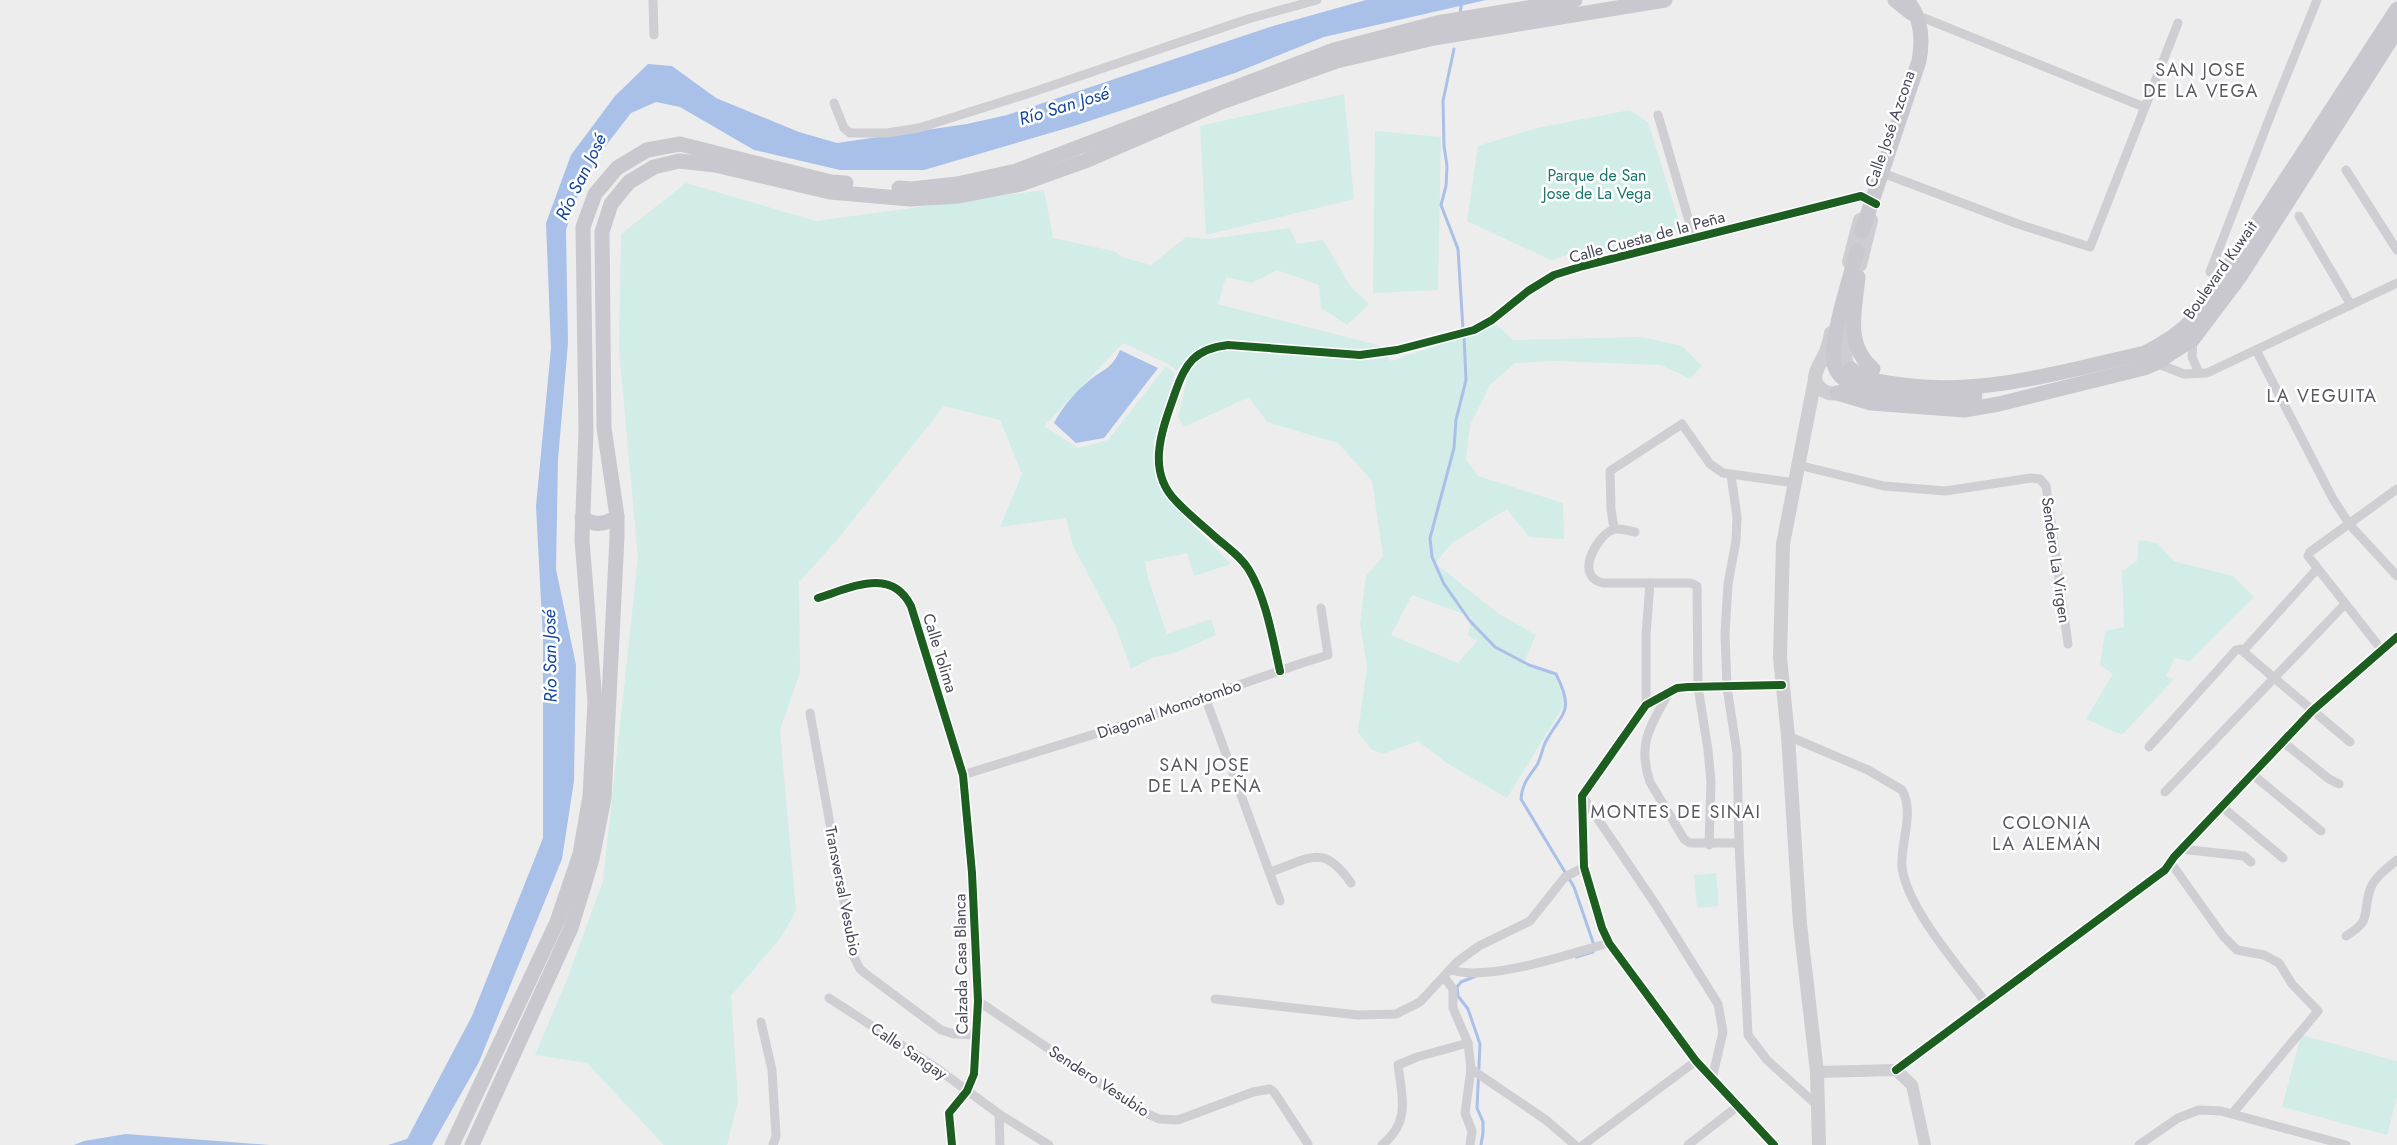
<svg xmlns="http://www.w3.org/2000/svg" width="2397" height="1145" font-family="Jost,sans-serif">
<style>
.green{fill:#d2ece8;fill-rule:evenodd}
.water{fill:#a9c0e8}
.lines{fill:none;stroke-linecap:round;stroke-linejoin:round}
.stream{stroke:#a9c0e8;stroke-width:3}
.minor{stroke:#ceced3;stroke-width:9}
.tertiary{stroke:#ceced3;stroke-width:12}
.secondary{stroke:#ceced2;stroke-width:14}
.primary{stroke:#c8c8ce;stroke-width:15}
.primary-bridge{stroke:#c8c8ce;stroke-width:15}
.cycleway-casing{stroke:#fff;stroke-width:11}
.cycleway{stroke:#1b5e20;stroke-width:8}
.labels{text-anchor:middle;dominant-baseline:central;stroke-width:5;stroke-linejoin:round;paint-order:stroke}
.street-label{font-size:16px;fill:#464858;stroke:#fff}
.park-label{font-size:16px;fill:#1c746f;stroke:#fff}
.neighbourhood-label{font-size:18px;letter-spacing:1.5px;fill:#595961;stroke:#fff}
.water-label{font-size:18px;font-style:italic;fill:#14459d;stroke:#fff}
</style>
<rect width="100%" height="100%" fill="#eeeded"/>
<g class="green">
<path d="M1344,94L1354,199L1206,235L1200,126Z"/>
<path d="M1630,110L1648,122L1682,231L1629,251L1576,252L1551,260L1467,221L1478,146L1537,128Z"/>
<path d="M1375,131L1441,137L1438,290L1373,293Z"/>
<path d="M686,183L816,221L1044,190L1053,238L1114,251L1122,257L1151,265L1186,237L1209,239L1290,228L1297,244L1323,240L1351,287L1369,304L1347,325L1321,308L1319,285L1277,270L1252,283L1226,277L1218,304L1377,345L1391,361L1497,325L1513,340L1641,337L1682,346L1702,366L1690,379L1661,365L1555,361L1515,363L1490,385L1470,425L1466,459L1478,476L1563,503L1564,539L1529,537L1507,509L1452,543L1435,563L1499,614L1536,635L1523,665L1555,675L1565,703L1507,798L1448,764L1418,741L1383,754L1371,749L1358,732L1367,667L1360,623L1366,576L1383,556L1372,481L1338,443L1267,422L1249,397L1184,427L1178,417L1187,378L1168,364L1123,343L1044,426L1078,448L1108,440L1166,366L1175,374L1153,443L1163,481L1176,508L1231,564L1194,576L1187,553L1145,562L1148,578L1167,634L1211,619L1216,635L1175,653L1154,657L1131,669L1116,627L1073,546L1066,518L1000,527L1022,474L1000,420L944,406L837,540L799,582L800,672L780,730L796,911L781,937L731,996L738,1101L727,1145H664L587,1063L535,1055L566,982L603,881L638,558L619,349L621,234ZM1412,595L1472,617L1468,635L1477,641L1458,663L1391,635Z"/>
<path d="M2139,540L2157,543L2174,561L2233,576L2254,597L2190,661L2175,658L2166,676L2174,679L2122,735L2086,719L2113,674L2100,665L2105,631L2124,627L2122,571L2137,561Z"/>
<path d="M1716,873L1719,906L1697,908L1694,875Z"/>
<path d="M2301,1035L2397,1061V1097L2387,1135L2282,1107Z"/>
</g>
<g class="water">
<path d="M1366,0H1486L1324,37L1235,73L1074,126L924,170H840L754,150L680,107L656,102L631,113L604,148L575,201L566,230L568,343L558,460L556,569L576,665L574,781L562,859L479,1062L432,1145H388L407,1139L472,1016L543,838V639L536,506L551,348L546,223L571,155L615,96L648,64L672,66L716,98L799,132L837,143L967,124L1007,115L1273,26Z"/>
<path d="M1120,350L1158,368L1104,438L1076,443L1054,423C1063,406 1076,391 1091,379C1106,368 1112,368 1120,350Z"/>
<path d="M126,1134L270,1145H74L84,1141Z"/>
</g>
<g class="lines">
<g class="stream">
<path d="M1460,14L1462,0"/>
<path d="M1454,49L1443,101L1444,146L1447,166L1446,186L1441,205L1458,249L1463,329"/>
<path d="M1464,336L1466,380L1456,420L1454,448L1430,538L1432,557L1444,584L1470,621L1495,647L1529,665L1556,674C1575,713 1563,710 1545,743C1542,750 1541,758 1537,765C1529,777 1522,783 1521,799L1574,887L1594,945"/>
<path d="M1576,957L1593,952"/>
<path d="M1476,976L1461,982L1457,987L1458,996L1468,1009L1480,1044L1477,1108L1483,1122V1133L1481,1145"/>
</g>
<g class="minor">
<path d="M653,0L654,35"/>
<path d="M1924,18L2144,107"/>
<path d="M834,103L844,128L850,133H887L919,128L1030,93L1248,19L1317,0"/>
<path d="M1658,115L1694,238"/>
<path d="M2346,170L2397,250"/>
<path d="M1885,174L2018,224L2090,247L2178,23"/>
<path d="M2299,216L2351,305"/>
<path d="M2210,272L2273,109L2317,0"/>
<path d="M2193,339L2192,357L2199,373"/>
<path d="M2256,350L2333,499L2350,525L2397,576"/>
<path d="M2156,363L2184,374L2207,373L2397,283"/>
<path d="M1798,465L1884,486L1945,491L2031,478L2040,479L2046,486L2068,644"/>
<path d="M1731,475L1737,517L1736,541L1728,584L1725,634L1727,687L1737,753L1739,843L1748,1035L1767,1060L1819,1107"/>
<path d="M1614,528L1611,509L1610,471L1682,424L1710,464L1723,473L1795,483"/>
<path d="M1635,532C1629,531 1618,527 1612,530C1595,538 1574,578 1604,583H1691L1697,586L1698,687L1708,750L1711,782L1709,845"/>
<path d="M818,598C851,588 891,566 911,606L963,775L972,873L978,1001L974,1074L967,1091L949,1113L952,1145"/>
<path d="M2381,649L2308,556L2310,552L2397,489"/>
<path d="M2244,650L2317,569"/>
<path d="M1280,671C1273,640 1266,598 1249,570C1241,556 1225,546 1213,535C1201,524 1187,513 1176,501C1145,470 1163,428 1175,393C1185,363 1195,349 1228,345L1360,355L1397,350L1474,330L1492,320L1528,291L1554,275L1583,266L1861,196L1876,204"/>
<path d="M1668,694C1650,727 1637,744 1650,782L1684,839L1690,843H1739"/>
<path d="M1205,697L1280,901"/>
<path d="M1646,705V635L1650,583"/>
<path d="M810,713L854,957L860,969L866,974L941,1030L954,1034L976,1035"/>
<path d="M1788,736L1868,770L1902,790C1915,813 1900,843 1902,867C1907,909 1961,969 1986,1003"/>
<path d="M2282,741L2329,779L2339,784"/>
<path d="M2149,747L2236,650L2240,649L2350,742"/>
<path d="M2252,774L2321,831"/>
<path d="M963,775L1127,724L1302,663L1328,655L1321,608"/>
<path d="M2165,792L2345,604"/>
<path d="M1583,797L1656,905L1718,1004L1723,1032L1712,1079"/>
<path d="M2221,806L2283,858"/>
<path d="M2181,849L2244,856L2251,862"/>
<path d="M2171,863L2223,936L2237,950L2264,955L2279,963L2292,984L2318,1011L2232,1114"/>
<path d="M1270,872C1310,859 1323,842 1351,883"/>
<path d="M2346,936C2371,921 2363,916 2369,893C2372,879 2386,869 2397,860"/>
<path d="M1451,970C1490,982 1568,954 1609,943"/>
<path d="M1444,977L1453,989V1008L1468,1043L1471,1069L1465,1113L1472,1131L1470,1145"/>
<path d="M829,998L935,1067L999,1114L1049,1145"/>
<path d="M1215,999L1358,1015L1396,1014L1420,1002L1457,962L1479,946L1530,921L1565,877L1584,867"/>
<path d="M978,1001L1141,1111L1159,1119L1178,1120L1253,1092L1270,1089L1274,1092L1308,1144"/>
<path d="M761,1022L772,1070L776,1136L773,1145"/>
<path d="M1471,1069L1546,1120L1575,1145"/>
<path d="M1896,1070L2165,870L2174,857L2312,711L2397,637"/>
<path d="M999,1114L1000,1145"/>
<path d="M1382,1145C1411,1122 1402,1096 1398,1065L1417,1057L1468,1043"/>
<path d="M1583,1145L1696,1061"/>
<path d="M1688,1145L1738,1106"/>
<path d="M1774,1145L1696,1061L1609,943L1602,928L1584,867L1582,796L1646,705L1677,688L1688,687L1782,685"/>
<path d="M2139,1145L2178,1118L2199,1110L2221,1111L2346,1145"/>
</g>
<path class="tertiary" d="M1817,1072L1896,1070L1912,1085L1925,1145"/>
<g class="secondary">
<path d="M1849,262L1860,220"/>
<path d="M1860,265L1871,220"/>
<path d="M1822,361L1836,357C1853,363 1856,379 1843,391C1837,394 1831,395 1824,391C1806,380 1820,365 1826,352C1828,346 1830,339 1831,333"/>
<path d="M1846,362L1845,351L1849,319"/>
<path d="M1815,379L1783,544L1780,657L1788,736L1800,924L1817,1072L1819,1145"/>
</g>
<g class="primary">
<path d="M1895,0L1911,13"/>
<path d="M899,188L911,189L957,184L1016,171L1334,50L1437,23L1575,0"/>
<path d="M1851,369C1866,381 1882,382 1902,385C1985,396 2064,371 2145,353C2166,342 2182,332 2198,314L2397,9"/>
<path d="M1837,393L1871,403L1964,410L1999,404L2144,368L2156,363L2193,339L2239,278L2397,30"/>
<path d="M582,518C594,526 606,525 617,516"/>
<path d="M452,1145L557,922L580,854L590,796L595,702L582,540L586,430L583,227L595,194L617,168L647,150L680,144L831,182L846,183"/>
<path d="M472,1145L571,928L592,859L604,798L617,537V516L604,428L602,232L611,204L629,182L654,167L679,161L715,165L830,192L910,199L959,196L1021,184L1085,161L1219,103L1337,61L1434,38L1665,0"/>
</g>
<g class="primary-bridge">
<path d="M1862,231L1919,61C1923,40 1922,18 1907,0"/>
<path d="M1857,251C1851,276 1827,346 1835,367C1840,380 1852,385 1865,388L1924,396H1975"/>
<path d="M1858,277C1855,310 1844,344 1873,369"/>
</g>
<defs>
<g id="cycleway">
<path d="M818,598C851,588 891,566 911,606L963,775L972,873L978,1001L974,1074L967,1091L949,1113L952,1145"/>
<path d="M1280,671C1273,640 1266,598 1249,570C1241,556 1225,546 1213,535C1201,524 1187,513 1176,501C1145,470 1163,428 1175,393C1185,363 1195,349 1228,345L1360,355L1397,350L1474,330L1492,320L1528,291L1554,275L1583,266L1861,196L1876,204"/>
<path d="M1896,1070L2165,870L2174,857L2312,711L2397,637"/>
<path d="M1774,1145L1696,1061L1609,943L1602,928L1584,867L1582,796L1646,705L1677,688L1688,687L1782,685"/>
</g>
</defs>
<use href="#cycleway" class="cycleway-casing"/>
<use href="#cycleway" class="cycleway"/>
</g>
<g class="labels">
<g class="street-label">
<text transform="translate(1890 129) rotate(-71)">Calle José Azcona</text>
<text transform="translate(1647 237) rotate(-15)">Calle Cuesta de la Peña</text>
<text transform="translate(2220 270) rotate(-55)">Boulevard Kuwait</text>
<text transform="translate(2056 560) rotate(82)">Sendero La Virgen</text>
<text transform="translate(940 653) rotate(73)">Calle Tolima</text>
<text transform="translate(1169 709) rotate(-19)">Diagonal Momotombo</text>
<text transform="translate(843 891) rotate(79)">Transversal Vesubio</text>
<text transform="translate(961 964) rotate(-91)">Calzada Casa Blanca</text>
<text transform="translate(909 1051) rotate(34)">Calle Sangay</text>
<text transform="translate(1099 1081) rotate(33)">Sendero Vesubio</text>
</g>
<g class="park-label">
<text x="1597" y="175">Parque de San<tspan x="1597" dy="18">Jose de La Vega</tspan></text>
</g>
<g class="neighbourhood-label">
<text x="2201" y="70">SAN JOSE<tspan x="2201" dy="21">DE LA VEGA</tspan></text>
<text x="2322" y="396">LA VEGUITA</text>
<text x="1205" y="765">SAN JOSE<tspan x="1205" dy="21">DE LA PEÑA</tspan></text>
<text x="1676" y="812">MONTES DE SINAI</text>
<text x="2047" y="823">COLONIA<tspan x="2047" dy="21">LA ALEMÁN</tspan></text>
</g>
<g class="water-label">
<text transform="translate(1064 106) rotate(-17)">Río San José</text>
<text transform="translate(581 177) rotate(-64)">Río San José</text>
<text transform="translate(550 656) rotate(-91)">Río San José</text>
</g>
</g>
</svg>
